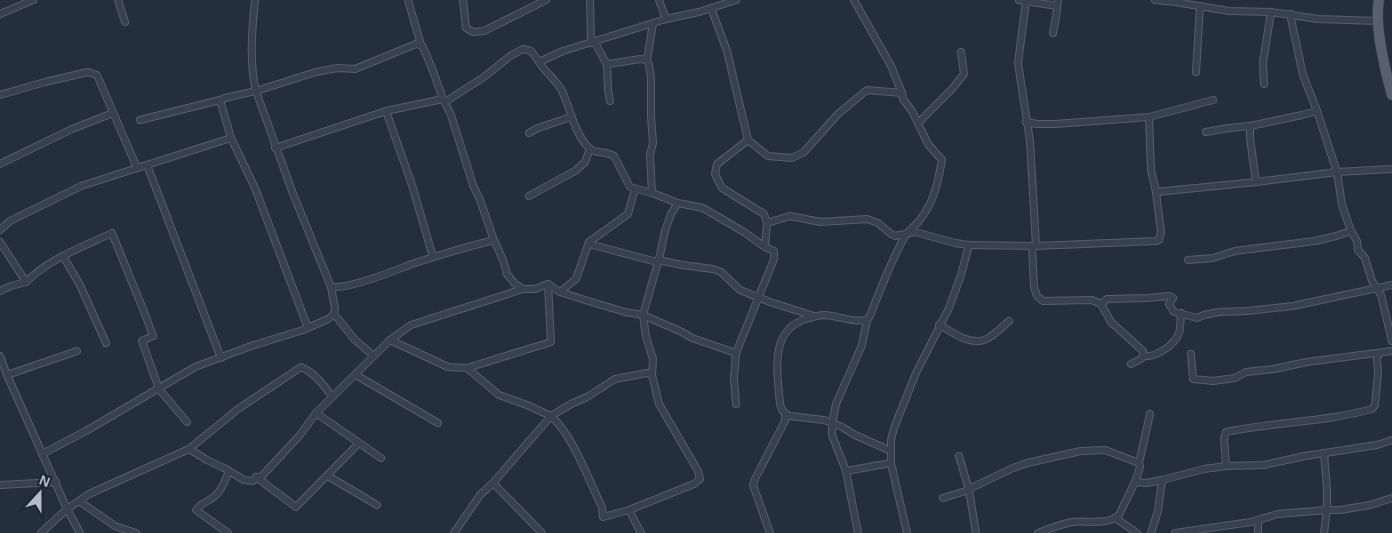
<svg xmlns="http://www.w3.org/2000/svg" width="1392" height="533" font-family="Arial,sans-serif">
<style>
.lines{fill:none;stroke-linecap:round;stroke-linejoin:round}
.minor-casing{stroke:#565f6c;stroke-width:8}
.primary-casing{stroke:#414a57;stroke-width:11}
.minor{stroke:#38414e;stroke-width:6}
.primary{stroke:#56606e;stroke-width:10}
</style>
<rect width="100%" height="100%" fill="#242f3e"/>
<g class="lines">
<defs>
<g id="minor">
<path d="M118,0L125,22"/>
<path d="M255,0C252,30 249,62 256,91L292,191L331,287C350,289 393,271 412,264C439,255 466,247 494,240"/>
<path d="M408,0L421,45"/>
<path d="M463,0L466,28L473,32L484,31L546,0"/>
<path d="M590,0L591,43"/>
<path d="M659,0L666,19"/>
<path d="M854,0L891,66L902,93L903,99L912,111L928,144L942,160C938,182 934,203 919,221C914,227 908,231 904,238C890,263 880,290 870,316L867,320C854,323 839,316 825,315C819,315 812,317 806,319C769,330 777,373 780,403C781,410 783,413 790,416L824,420L842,427L855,435L891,451"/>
<path d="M1019,0L1057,6"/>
<path d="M1155,0L1175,2L1229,11L1271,12L1318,19L1378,21"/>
<path d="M1026,2L1018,63L1030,141L1036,246"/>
<path d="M711,8L727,51L748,140L768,156L792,158L804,152L838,114L867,90L902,93"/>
<path d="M0,14L33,0"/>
<path d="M1290,14L1303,75L1317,111L1337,172L1342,205L1351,231L1357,241L1358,250L1365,258L1372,281L1381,295L1392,341"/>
<path d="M1053,33L1056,17L1058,0"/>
<path d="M595,42L607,65"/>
<path d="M539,62L563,51L666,19L699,12L736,0"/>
<path d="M1196,72L1200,6"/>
<path d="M1264,84L1263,62L1271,12"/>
<path d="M0,95L45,82L88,72L97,75L137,168"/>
<path d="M610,101L608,90L607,65L609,64L640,59L647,60"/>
<path d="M445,102L484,77L510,56L523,49L531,51C536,57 540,64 545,70C551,77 558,83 562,91C571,110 574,133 589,148C596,155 606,150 614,156L630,187L652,193L678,203"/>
<path d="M386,111L412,185L433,257"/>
<path d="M140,120L220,100"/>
<path d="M1026,122L1037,124H1055L1149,117L1213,100"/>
<path d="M918,123L952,89L964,74L961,52"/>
<path d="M1206,132L1228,128L1250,126"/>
<path d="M529,133L538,128L571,117"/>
<path d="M748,140L717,164L715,174L722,188L764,214L767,223"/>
<path d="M275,148L386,111L443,99L451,115L473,185L480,200L494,240L503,260L507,274L514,283L523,289H535L548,284L560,292L585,300L625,312L643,315L682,332L692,338L736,353"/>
<path d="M0,164L72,129L113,113"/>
<path d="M147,165L221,358"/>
<path d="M1256,182L1250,138V126L1302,115L1317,111"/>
<path d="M1156,192L1256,182L1337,172L1392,169"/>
<path d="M652,193L650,155L653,143L651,116V79L649,65L647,60L653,23"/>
<path d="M529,196L575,171L585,162L590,149"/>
<path d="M0,230L10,221L81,186L231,138"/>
<path d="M0,242L26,282L11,286L0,291"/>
<path d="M589,242L593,245L657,262L658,260L682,265L713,269L721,272L740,290L770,302L814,316"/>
<path d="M1032,246L1034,287L1037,296L1043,301L1092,300L1101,304L1107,299L1147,298L1169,296L1173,298L1169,304L1174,312L1197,318L1204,315L1219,312L1247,311L1293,306L1392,285"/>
<path d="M63,256L80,285L106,343"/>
<path d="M1188,260L1213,258L1235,251L1315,241L1336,236L1351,231"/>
<path d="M26,282C49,259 82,247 112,233L145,314L153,336L142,341L159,389L187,422"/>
<path d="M560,292L576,279L589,242L628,214L635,189"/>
<path d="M1101,304L1111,322L1143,351V356L1141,359L1131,364"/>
<path d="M334,314L355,340L374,356"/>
<path d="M939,325C952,332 969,345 984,340C993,337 1002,327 1009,321"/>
<path d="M308,328L255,188L231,138L220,100L225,98L256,91L316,72L338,68L355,69L416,44L421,45L423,47L433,71L443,99"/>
<path d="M390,340L448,367L467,368L551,342L548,284"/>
<path d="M1191,354L1193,379L1213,381L1235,378L1246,372L1274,369L1307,362L1392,351"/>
<path d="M0,356L7,375L77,351"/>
<path d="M1143,356C1155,358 1175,345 1179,333C1181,327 1180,319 1181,313"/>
<path d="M467,368L499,395L527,405L551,416L493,483"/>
<path d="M7,375L67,509L80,533"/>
<path d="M356,375L438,423"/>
<path d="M652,375L659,404L698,471L700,479L694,484L629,510L603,517L602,507C588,479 574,437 551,416L571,404L587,397L615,379L647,373L652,375L653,359L646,337L643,315L660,255L665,231L671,214L678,203L703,208L744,232L765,247L767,223L790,216L821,222L867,219L878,223L891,234L895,236L915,232L955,243L969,245L1036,246L1156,241L1159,240L1161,232L1156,192L1151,170L1149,117"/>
<path d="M736,404L734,379L736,353L774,259V251L765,247"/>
<path d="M316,413L381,458"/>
<path d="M189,449L207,460L224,468L244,480L253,481L256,477H261L300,435L316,413L390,340L411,325L523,289"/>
<path d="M1324,453L1327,489V510L1324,533"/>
<path d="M42,454L86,431L195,367L251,346L303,330L328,319L334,314L335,308L331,287"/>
<path d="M1139,463L1150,414"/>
<path d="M1226,466L1224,438L1226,432C1274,422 1325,422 1372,409L1375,405L1378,373L1377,359L1379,353"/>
<path d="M846,471L891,463"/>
<path d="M328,476L377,505"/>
<path d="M256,477L296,507L359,443"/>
<path d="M0,485L56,482"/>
<path d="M943,498L969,490L959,456"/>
<path d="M79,501L115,526L136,533"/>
<path d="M629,510L641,533"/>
<path d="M1115,518L1137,533"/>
<path d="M41,533L67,509L89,494L189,449L238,409L301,367C315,373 324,385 332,397"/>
<path d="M228,533L196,510C201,503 209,501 215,496C223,489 225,480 229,471"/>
<path d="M454,533L480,495L493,483L542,533"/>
<path d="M770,533L753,485L755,479L785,421V414"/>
<path d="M858,533L846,471L832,435V424L836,404L862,345L867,320"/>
<path d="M907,533L891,463V440L894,428L916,373L949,308L961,275L969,245"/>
<path d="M976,533L969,490V489L1013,468L1027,463L1081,451L1105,450L1139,463L1140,467L1135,482"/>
<path d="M1038,533C1049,529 1061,524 1072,522C1088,520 1106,526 1119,515L1135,482L1146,483L1162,480L1204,469L1226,466L1264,465L1305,456L1377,445L1392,440"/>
<path d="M1151,533L1158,511L1162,480"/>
<path d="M1175,533L1251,522L1278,514L1327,510H1340L1370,505L1392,498"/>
<path d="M1258,533V520"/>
</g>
<path id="primary" d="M1379,0C1374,24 1385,71 1392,95"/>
</defs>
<use href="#minor" class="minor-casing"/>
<use href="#primary" class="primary-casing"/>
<use href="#minor" class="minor"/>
<use href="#primary" class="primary"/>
</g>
<g transform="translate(40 493) rotate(21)" stroke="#1d2633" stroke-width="4" paint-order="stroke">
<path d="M0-4L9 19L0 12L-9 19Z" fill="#b4bcc9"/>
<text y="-8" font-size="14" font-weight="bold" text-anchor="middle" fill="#b4bcc9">N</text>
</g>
</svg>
